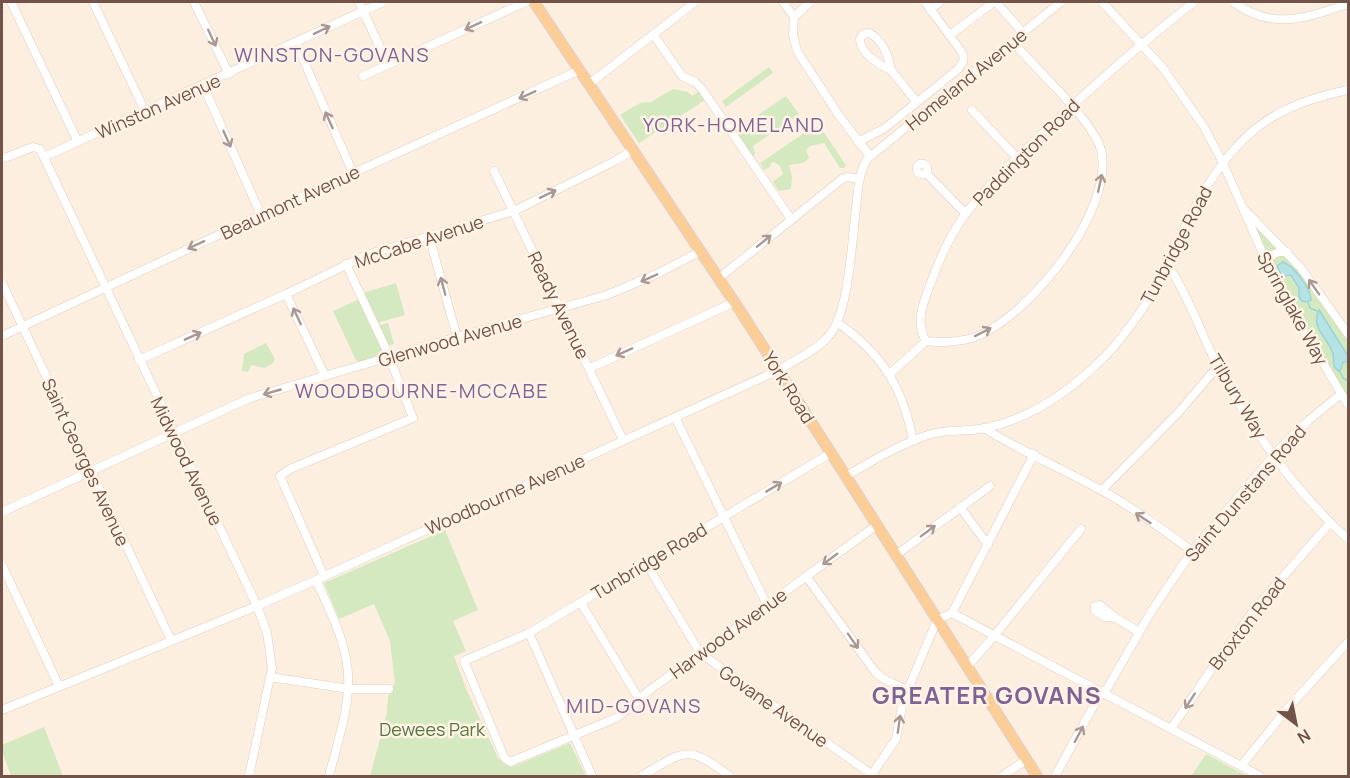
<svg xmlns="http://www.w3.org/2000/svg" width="1350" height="778" font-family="Manrope,sans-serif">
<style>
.green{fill:#d4e9bf}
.water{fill:#b5e2e5;stroke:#9bd3d7;stroke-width:1.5}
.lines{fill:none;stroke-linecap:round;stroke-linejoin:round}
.stream{stroke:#9bd3d7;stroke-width:1.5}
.minor-casing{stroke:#e2ccbf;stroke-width:9}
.major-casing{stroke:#dbd2cf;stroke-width:12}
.minor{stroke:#fff;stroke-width:8}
.major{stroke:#fccd97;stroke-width:10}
.oneway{stroke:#ab9891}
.labels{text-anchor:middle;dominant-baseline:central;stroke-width:5;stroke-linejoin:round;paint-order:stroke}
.street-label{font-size:18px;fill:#735347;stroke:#fff3e6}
.park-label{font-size:18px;fill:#557840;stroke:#fff3e6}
.neighbourhood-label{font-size:20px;letter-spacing:1.5px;fill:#806396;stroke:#fff3e6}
.district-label{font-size:24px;font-weight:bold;letter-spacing:1.5px;fill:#806396;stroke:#fff3e6}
</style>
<rect width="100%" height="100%" fill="#fcefe0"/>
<g class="green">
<path d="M769,67L773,73L726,107L722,101Z"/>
<path d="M673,89L688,92L692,96L699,91L705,100L639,143L620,115L640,103L651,102Z"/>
<path d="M786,96L799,114L753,146L755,153L753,158L734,131Z"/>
<path d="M813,127L819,128L823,131L846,165L844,168H840L824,143L810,146L806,150L809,158L803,163L789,165L792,176L791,189L779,191L773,182L783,174L780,166L774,162L771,163L770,167L764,170L760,163Z"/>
<path d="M1251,219L1287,256L1348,338V400C1312,342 1276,283 1251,219Z"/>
<path d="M396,283L405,315L377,323L363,293Z"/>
<path d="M360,299L384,352L381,355L359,362L356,360L333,311Z"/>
<path d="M388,323L394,344L388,346L379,325Z"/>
<path d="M266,343L275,359L273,363L265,368L251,365L248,372L242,371L244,354Z"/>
<path d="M445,530L478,610L453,621L466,651L454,656L467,691L498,758L504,764L512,767L570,743L586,776H370L387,713L388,696L395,683L390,641L374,604L339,619L324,583Z"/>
<path d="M44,727L63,776H11L2,751V745Z"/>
<path d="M1206,754L1247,776H1191Z"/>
</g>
<g class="water">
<path d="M1283,262C1294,266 1311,289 1311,300L1307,302L1302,301L1299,297V288L1291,275L1285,276L1280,273L1277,266Z"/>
<path d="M1319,310L1348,356V362H1343L1341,369L1338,371C1331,365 1335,361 1333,354C1328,337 1310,329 1319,310Z"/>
</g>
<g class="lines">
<g class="stream">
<path d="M1308,303L1310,308L1317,311"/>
<path d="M1339,370L1343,378L1348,381"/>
</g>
<defs>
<g id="minor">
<path d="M11,2L78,142"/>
<path d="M93,2L145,111"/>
<path d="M194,2L229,74"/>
<path d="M359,2L388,65"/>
<path d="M783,2L794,17"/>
<path d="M996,2L1023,33"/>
<path d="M1102,2L1163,68L1204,127L1223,163L1267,263L1299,323L1348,405"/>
<path d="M1233,2C1273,31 1306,18 1348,4"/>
<path d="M930,10L940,2"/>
<path d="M794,17L793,35L797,51L840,117L870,156"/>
<path d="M794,17L810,2"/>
<path d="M869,33C883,40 888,55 891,70C879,65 860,53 860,39L863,34Z"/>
<path d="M653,34L682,76L695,82L702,89L791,219"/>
<path d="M950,35L994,2"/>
<path d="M296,43L353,173"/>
<path d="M891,70L916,101"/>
<path d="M363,76L526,2"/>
<path d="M589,84L695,2"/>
<path d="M203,85L261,215"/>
<path d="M972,110L1017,158"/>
<path d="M858,142L885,128L957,70C963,63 966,59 961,51L925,2"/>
<path d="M44,157L383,2"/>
<path d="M2,159L33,147L40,149L257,606L267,633L272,668L249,776"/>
<circle cx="922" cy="169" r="5.5"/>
<path d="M494,171L623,440"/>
<path d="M926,173L966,214"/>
<path d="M1245,210L1301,268L1348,334"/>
<path d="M429,236L457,337"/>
<path d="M1267,263C1271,254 1277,251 1287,252"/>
<path d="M1169,267C1189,297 1201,333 1217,365C1249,426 1297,494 1348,539"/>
<path d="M719,278L842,179L847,177L859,179"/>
<path d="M2,283L171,640"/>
<path d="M286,294L325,376"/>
<path d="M838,323C882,354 903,387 913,441"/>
<path d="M2,336L261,215L580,70"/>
<path d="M926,341C915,323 923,303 930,285C939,260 951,233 967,212C990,182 1019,156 1046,130C1094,85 1142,42 1194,2"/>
<path d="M139,360L286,294L369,254L514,211L617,160L633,150"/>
<path d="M590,368L735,302"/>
<path d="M890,374L926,341C943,343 965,342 980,335C1032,312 1115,209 1101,150C1093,120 1034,67 1012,41"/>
<path d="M675,417L767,605"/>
<path d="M984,428C1020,451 1061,468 1099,489C1131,506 1162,529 1192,551"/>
<path d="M831,453L529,633L464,661L504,757L510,762L616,718L630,708L647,692L877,525"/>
<path d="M846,476C874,460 900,444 931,434C950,429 968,432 985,428C1035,418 1077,386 1111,350C1133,325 1151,297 1168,268C1173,259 1175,248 1179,238C1202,192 1229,141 1276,115C1298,102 1324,95 1348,90"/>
<path d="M1102,490L1178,413L1218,366"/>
<path d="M960,507L988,545"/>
<path d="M2,512L250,398L457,337L607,295L659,273L701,251"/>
<path d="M896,555L990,486"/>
<path d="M646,563L700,653L874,776"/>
<path d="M2,565L59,686"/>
<path d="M324,576L280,476L290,469L413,418L386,349L346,264"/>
<path d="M806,576L876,673L884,679L907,690"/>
<path d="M316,580C332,615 351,651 348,690C346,719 336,748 329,776"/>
<path d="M581,603L639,699"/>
<path d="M952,613L1034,454"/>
<path d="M1116,618L1105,617L1095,611V606L1100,605L1116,618L1139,632"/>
<path d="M529,633L592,776"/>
<path d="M967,667L994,636L1081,529"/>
<path d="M270,677L349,689H389"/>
<path d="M2,710L257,606L316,580L779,370C795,360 815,351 828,337C849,316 852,239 856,208C858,192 858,174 867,159L1061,2"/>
<path d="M1171,729L1217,661L1254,610L1330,523"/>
<path d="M1241,766L1288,708L1348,642"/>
<path d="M641,776C687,750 685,744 730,776"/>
<path d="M871,776L896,739L903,701L937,620L952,613L1260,776"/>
<path d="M1002,776L1026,760"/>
<path d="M1055,776L1098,698L1108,687L1151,612L1192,551L1280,448L1309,420L1341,394"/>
</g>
<path id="major" d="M534,2L741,312L1037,776"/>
</defs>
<use href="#minor" class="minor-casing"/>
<use href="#major" class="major-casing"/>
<use href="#minor" class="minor"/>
<use href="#major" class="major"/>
</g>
<defs><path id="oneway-shaft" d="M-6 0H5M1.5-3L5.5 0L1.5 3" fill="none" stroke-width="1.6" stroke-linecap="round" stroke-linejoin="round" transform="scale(1.5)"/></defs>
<g class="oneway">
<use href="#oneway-shaft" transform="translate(473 26) rotate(155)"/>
<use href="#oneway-shaft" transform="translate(322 30) rotate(-26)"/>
<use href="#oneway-shaft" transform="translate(212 38) rotate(65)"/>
<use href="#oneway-shaft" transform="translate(527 95) rotate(156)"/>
<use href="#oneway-shaft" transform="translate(329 120) rotate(-114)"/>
<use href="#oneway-shaft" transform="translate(227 139) rotate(66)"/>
<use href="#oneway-shaft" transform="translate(1100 183) rotate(-78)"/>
<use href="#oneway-shaft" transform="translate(548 194) rotate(-26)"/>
<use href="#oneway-shaft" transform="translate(764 241) rotate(-39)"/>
<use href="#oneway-shaft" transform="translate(196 245) rotate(155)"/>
<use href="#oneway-shaft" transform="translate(649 278) rotate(156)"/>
<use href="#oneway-shaft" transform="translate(443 286) rotate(-105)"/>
<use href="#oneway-shaft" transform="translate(1314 287) rotate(-125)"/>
<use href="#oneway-shaft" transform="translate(297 316) rotate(-115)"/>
<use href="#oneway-shaft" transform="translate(983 332) rotate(-27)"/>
<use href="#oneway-shaft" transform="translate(193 336) rotate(-24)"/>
<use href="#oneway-shaft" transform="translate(624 352) rotate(156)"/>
<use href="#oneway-shaft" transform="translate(272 392) rotate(164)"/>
<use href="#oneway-shaft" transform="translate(774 487) rotate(-31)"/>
<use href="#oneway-shaft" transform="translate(1143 518) rotate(-147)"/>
<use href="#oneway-shaft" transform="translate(928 531) rotate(-37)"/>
<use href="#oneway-shaft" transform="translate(830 559) rotate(144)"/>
<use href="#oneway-shaft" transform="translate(853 641) rotate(55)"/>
<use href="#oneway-shaft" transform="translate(1190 701) rotate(123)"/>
<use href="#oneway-shaft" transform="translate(899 724) rotate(-82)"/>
<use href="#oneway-shaft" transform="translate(1079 734) rotate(-62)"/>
</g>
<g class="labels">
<g class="street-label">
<text transform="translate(966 79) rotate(-39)">Homeland Avenue</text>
<text transform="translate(158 106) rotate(-24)">Winston Avenue</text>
<text transform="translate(1026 152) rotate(-45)">Paddington Road</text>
<text transform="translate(290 202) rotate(-25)">Beaumont Avenue</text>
<text transform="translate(419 241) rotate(-18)">McCabe Avenue</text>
<text transform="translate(1176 245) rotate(-62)">Tunbridge Road</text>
<text transform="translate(559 305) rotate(64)">Ready Avenue</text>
<text transform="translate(1293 308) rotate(61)">Springlake Way</text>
<text transform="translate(450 340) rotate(-16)">Glenwood Avenue</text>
<text transform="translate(789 387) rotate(58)">York Road</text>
<text transform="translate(1238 396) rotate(59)">Tilbury Way</text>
<text transform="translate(187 461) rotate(64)">Midwood Avenue</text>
<text transform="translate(86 462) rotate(65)">Saint Georges Avenue</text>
<text transform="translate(1245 493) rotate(-49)">Saint Dunstans Road</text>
<text transform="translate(505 494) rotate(-24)">Woodbourne Avenue</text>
<text transform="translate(649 561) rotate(-31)">Tunbridge Road</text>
<text transform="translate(1247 623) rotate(-52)">Broxton Road</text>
<text transform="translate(728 633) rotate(-36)">Harwood Avenue</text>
<text transform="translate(774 706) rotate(35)">Govane Avenue</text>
</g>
<g class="park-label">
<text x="432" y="729">Dewees Park</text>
</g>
<g class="neighbourhood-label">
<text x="332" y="54">WINSTON-GOVANS</text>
<text x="734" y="124">YORK-HOMELAND</text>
<text x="422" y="390">WOODBOURNE-MCCABE</text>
<text x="634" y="705">MID-GOVANS</text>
</g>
<g class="district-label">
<text x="987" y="694">GREATER GOVANS</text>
</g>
</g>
<rect width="1350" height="778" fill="none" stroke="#735347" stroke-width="6"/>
<g transform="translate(1296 724) rotate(148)" stroke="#fff3e6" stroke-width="4.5" paint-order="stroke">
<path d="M0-4.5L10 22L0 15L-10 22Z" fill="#735347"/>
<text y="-9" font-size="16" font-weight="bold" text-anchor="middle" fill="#735347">N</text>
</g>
</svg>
